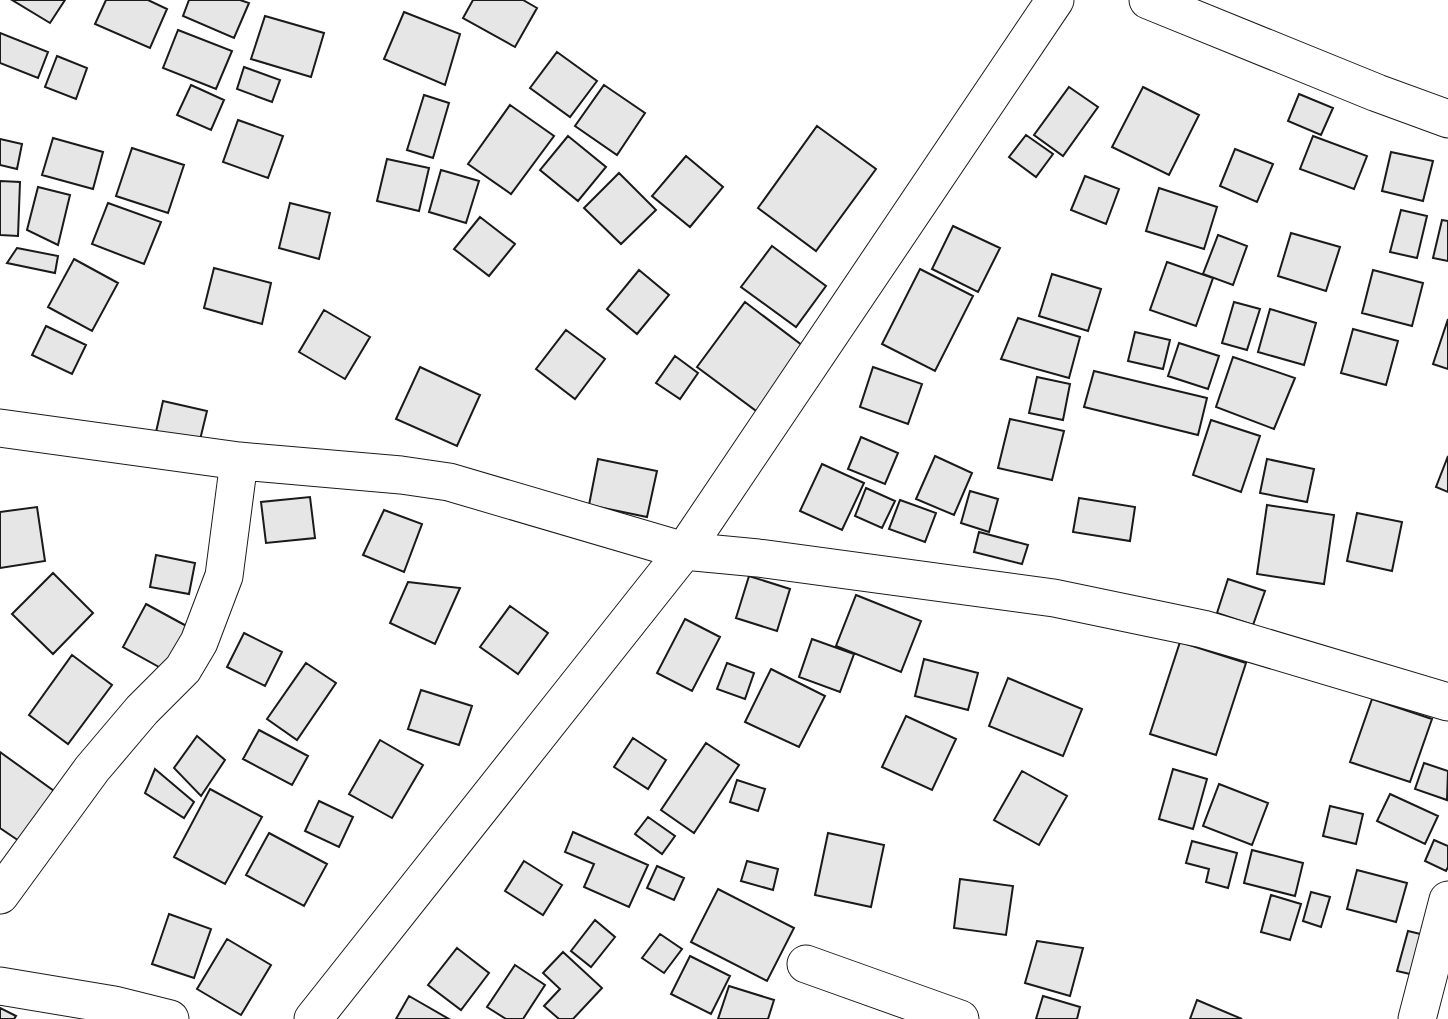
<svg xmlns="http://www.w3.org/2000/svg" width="1448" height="1019" font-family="'Space Grotesk',sans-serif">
  <rect width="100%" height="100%" fill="#fff"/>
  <!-- building -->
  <path fill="#e6e6e6" stroke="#1a1a1a" stroke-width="2" d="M12,0H65L50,23Z
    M106,0H148L167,9L150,48L95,24Z
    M189,0H240L249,3L234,38L183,16Z
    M473,0H523L537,8L515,47L463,18Z
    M404,12L460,34L445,85L384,59Z
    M265,16L324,33L311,77L251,59Z
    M178,30L232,51L216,89L163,68Z
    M0,33L48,52L38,78L0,63Z
    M557,52L597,81L570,117L530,88Z
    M57,56L87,68L76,99L45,87Z
    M244,67L280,80L272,102L237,89Z
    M191,85L224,100L211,130L177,115Z
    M604,85L645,113L617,155L575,126Z
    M1069,87L1098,107L1063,156L1034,135Z
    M1143,87L1199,115L1169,175L1112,147Z
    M1299,94L1333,108L1321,135L1288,121Z
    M424,95L449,103L433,158L407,150Z
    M510,105L554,136L511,194L468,164Z
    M238,120L283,136L268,178L223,162Z
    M817,126L876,169L816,251L758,208Z
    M1026,135L1053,154L1036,177L1009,157Z
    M568,136L606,167L578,201L540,170Z
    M1313,136L1367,156L1354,189L1300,169Z
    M53,138L103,152L93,189L42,175Z
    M0,139L22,144L17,169L0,165Z
    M132,148L184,165L168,213L116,196Z
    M1235,149L1273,164L1257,202L1220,186Z
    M1391,152L1433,161L1423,201L1382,191Z
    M686,156L723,187L690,227L652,196Z
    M387,159L429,168L419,211L377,201Z
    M441,170L479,181L466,223L429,212Z
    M619,173L656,210L621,244L584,208Z
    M1085,176L1119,189L1106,224L1071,210Z
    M0,181L20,182L18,236L0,235Z
    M38,187L70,195L58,245L27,230Z
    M1159,188L1217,207L1204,249L1146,231Z
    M108,203L161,222L144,264L92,244Z
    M290,203L330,213L319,259L279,248Z
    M1401,210L1427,216L1417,258L1390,252Z
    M480,217L515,244L489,276L454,249Z
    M1442,220L1448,221V261L1433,258Z
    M953,226L1000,248L978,292L932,269Z
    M1291,233L1340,247L1326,291L1278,276Z
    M1218,235L1247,246L1233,285L1203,274Z
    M772,246L826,286L796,327L741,287Z
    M17,248L58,256L55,273L7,263Z
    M74,259L118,283L92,331L48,307Z
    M1167,262L1213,278L1196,326L1150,310Z
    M214,268L271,283L262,324L204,308Z
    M920,269L973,296L935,371L882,344Z
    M639,270L669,295L637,334L607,309Z
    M1373,270L1423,283L1412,326L1362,313Z
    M1052,274L1101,289L1088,331L1039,316Z
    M745,302L811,352L763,416L697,367Z
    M1234,302L1260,309L1247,350L1222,343Z
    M1270,309L1316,323L1304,365L1258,352Z
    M324,310L370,337L345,379L299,352Z
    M1018,318L1080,337L1069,378L1001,359Z
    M1448,319V369L1433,364Z
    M46,326L86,345L72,374L32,355Z
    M1353,329L1398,341L1386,385L1341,373Z
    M566,330L605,359L575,399L536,369Z
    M1135,332L1170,340L1163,369L1128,361Z
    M1179,343L1219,356L1208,389L1168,376Z
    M675,356L698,373L680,399L656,383Z
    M1233,357L1295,378L1274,429L1216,407Z
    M420,367L480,395L457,446L396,419Z
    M873,367L922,384L908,424L860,407Z
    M1094,371L1207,398L1198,435L1084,407Z
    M1037,377L1070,384L1063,420L1029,413Z
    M163,401L207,411L197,452L154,441Z
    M1010,419L1064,431L1052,480L998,468Z
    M1211,420L1260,436L1241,492L1193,475Z
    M861,437L898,453L885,484L848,469Z
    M935,456L972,473L954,515L916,499Z
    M1448,456V492L1436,487Z
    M598,459L657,471L647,517L589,505Z
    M1267,459L1314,469L1307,502L1260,493Z
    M822,464L864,483L842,530L800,511Z
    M866,488L895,501L882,528L855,516Z
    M970,491L998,499L989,532L961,523Z
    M310,497L315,538L266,543L261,502Z
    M1079,498L1135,507L1130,541L1073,532Z
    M900,500L936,513L925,542L889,529Z
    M1267,505L1334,515L1324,584L1257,574Z
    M37,507L45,561L0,568V512Z
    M384,510L422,524L404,572L363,555Z
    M1357,513L1402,522L1392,571L1347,561Z
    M979,532L1028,545L1022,564L974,552Z
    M156,555L195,563L189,594L150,587Z
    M53,573L93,613L53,654L12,614Z
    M749,576L790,589L777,631L736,618Z
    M1228,579L1265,591L1253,625L1217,613Z
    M408,582L460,588L435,644L390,623Z
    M856,595L921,621L901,672L836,646Z
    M146,604L192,629L168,672L123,647Z
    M510,606L548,633L518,674L480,647Z
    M685,619L720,637L692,691L657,673Z
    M244,633L282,652L265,686L227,667Z
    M812,639L854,654L840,692L799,677Z
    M1180,642L1246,663L1216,755L1150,734Z
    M72,655L112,685L68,744L29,715Z
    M924,659L978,673L968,710L915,696Z
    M306,663L336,683L297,740L267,719Z
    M727,663L754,673L745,699L717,689Z
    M771,669L825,696L799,747L745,722Z
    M1008,678L1082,709L1063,756L989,726Z
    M421,690L472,706L459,745L408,729Z
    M1372,699L1432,719L1410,782L1350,762Z
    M906,716L956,739L932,790L882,767Z
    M259,730L308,756L292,785L243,759Z
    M197,736L225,760L201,796L174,768Z
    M633,738L666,760L648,789L614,767Z
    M380,740L423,765L392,818L349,794Z
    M706,743L739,765L694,833L661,810Z
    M0,752L61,796L25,845L0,828Z
    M1424,763L1448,771L1447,800L1415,789Z
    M155,769L194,802L184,818L145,793Z
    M1173,769L1207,779L1193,829L1159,819Z
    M1022,771L1067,796L1039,845L994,820Z
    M737,780L765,789L758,811L730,802Z
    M1219,784L1268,803L1252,845L1203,826Z
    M210,789L262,817L225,884L174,857Z
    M1390,794L1438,816L1425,844L1377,821Z
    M319,801L353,817L339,847L305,831Z
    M1330,806L1363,814L1356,844L1323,836Z
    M648,817L675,836L662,854L635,834Z
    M573,832L648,865L629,907L584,887L594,864L565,852Z
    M269,833L327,864L304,906L246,875Z
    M828,833L884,845L871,907L815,895Z
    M1434,840L1448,846V867L1446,871L1425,861Z
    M1192,841L1237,853L1228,888L1206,882L1209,869L1186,863Z
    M1252,850L1303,863L1295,896L1244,883Z
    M524,861L562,885L543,915L505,891Z
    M747,861L778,869L773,890L741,881Z
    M657,866L684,878L674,900L647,888Z
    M1357,870L1407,883L1396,922L1347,909Z
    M960,879L1013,886L1006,935L954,928Z
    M718,889L794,928L767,981L691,942Z
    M1311,892L1330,897L1321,927L1303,921Z
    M1271,895L1301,904L1290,940L1261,932Z
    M169,914L211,929L194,978L152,964Z
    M595,920L615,937L591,967L571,951Z
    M1408,931L1433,937L1423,977L1397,971Z
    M660,934L682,949L664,973L642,958Z
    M227,939L271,965L241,1015L197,989Z
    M1037,941L1083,948L1070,996L1025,983Z
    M457,948L489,973L461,1010L428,985Z
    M563,952L602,988L573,1019H559L544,1006L560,989L543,973Z
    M690,956L730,976L711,1014L671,994Z
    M515,965L545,985L523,1019H506L487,1007Z
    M729,986L774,1000L768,1019H718Z
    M409,996L449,1019H396Z
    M1043,996L1080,1007L1077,1019H1036Z
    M1197,1000L1242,1019H1190Z
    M0,1008L16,1016L14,1019H0Z"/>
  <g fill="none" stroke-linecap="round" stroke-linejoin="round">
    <defs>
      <path id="minor" d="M1148,0L1377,93L1448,119
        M0,428L239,461L401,475L449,482L684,551L758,558L1054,598L1203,629L1448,702
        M0,895L92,769L142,710L183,669L199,642L224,576L239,461
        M806,964L960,1019
        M0,986L114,1005L170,1019
        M313,1019L684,551L1055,0
        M1417,1019L1448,900"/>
    </defs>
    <!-- minor casing -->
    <use href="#minor" stroke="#1a1a1a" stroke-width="39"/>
    <!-- minor -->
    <use href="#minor" stroke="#fff" stroke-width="37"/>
  </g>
</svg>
